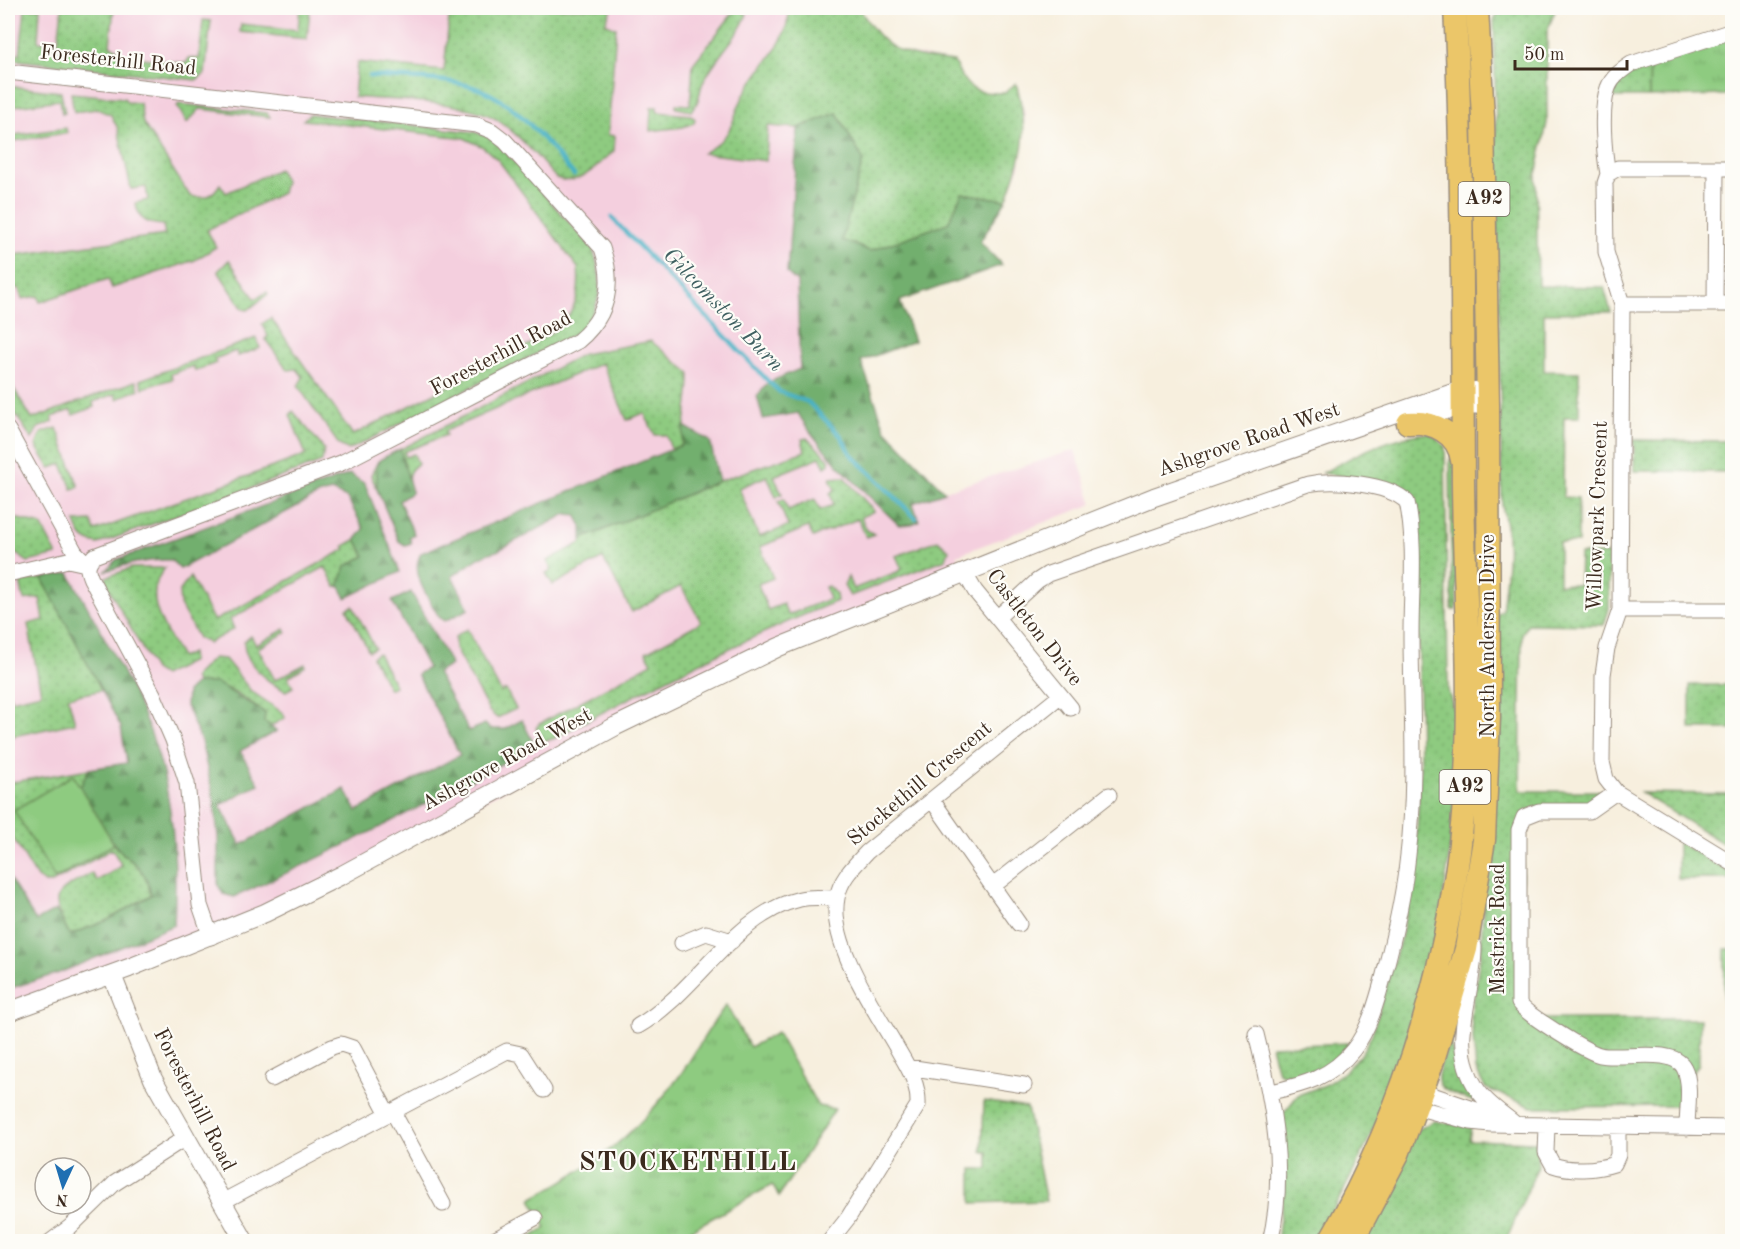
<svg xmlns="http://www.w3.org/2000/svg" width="1740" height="1249" font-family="'Old Standard TT',serif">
  <defs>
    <pattern id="grass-dots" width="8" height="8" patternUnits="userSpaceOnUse" patternTransform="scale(1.5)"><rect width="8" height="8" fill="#8ecb80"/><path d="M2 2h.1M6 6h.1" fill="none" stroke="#7bae6e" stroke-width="1.8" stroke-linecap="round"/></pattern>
    <pattern id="forest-firs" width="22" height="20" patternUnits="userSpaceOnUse" patternTransform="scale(1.5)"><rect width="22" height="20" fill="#72af6e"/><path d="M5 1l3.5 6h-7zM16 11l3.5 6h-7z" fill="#5f8f5a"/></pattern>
    <pattern id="park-tufts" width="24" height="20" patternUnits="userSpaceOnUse" patternTransform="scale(1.5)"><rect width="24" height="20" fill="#8ecb80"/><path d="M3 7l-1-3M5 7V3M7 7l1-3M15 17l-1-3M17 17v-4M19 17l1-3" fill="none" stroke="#7bae6e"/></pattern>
  </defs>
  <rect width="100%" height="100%" fill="#fdfcf7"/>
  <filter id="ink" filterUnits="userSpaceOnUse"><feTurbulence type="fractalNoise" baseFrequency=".0167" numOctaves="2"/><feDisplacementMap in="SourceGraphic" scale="12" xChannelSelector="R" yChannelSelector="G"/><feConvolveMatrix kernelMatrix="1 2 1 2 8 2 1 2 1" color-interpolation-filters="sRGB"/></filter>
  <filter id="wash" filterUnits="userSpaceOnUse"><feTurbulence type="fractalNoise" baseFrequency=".008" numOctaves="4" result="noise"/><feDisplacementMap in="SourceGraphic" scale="24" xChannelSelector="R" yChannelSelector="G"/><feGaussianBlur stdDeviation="1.35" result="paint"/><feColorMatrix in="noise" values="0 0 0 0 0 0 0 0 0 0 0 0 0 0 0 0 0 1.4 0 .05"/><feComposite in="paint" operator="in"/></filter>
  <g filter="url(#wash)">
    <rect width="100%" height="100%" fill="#f7efde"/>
    <!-- built -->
    <path fill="#f4cfde" d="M8,8H859L874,32L897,51L954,62L963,82L980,93H1005L1016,83L1025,115L1020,166L1006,200L980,242L1002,265L900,301L914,341L861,361L885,429L945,491L1075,450L1093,504L957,555L964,572L779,647L342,875L8,1013Z"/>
    <!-- grass -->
    <path fill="url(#grass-dots)" stroke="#647a4f" stroke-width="1.5" d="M25,8H40L38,41L58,43L62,8H114L110,45L118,49V55L183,63H187L188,58L199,59L203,20L211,21L205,74L196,80L8,59V53L20,54Z
      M300,8H310L307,39L240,32L241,24L298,30Z
      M450,8H612L605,23L616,28L608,135L615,136L614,151C598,165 579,188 556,178C538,158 519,134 496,119C464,100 392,101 354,97L357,62L444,71Z
      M737,8L747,14C737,41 713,58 702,85C699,94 699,104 691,111L676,108V104L690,105L693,64Z
      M790,8H859C887,54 902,55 954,62C967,91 974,93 1005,93L1016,83C1030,130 1024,155 1006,200L962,193L948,223L870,251L841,240L863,160L837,113L798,128L768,126L766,161L703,153C737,134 729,122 745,93C764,60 785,50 790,8Z
      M1502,8H1556L1547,32V123L1536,175L1538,286L1604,287L1611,312L1544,313V371L1579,372V417H1564L1563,497L1578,498V543H1559V584L1579,585L1580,554H1609V609L1604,625L1528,624L1522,634L1520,791H1605L1589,811L1524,817L1517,995L1535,1019H1700L1699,1064L1687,1079V1106L1532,1107L1485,1088L1476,1070L1471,1016L1481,952L1497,613L1502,611C1506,574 1512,543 1502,506L1494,20Z
      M1650,64L1649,97H1612C1621,77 1630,71 1650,64Z
      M8,86L61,92L65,113L62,114L60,100L8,107Z
      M71,93L124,98L127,102L140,103L143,123L190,196C205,199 211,198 220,184L226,193L279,169L285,181L282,193L207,230L216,247L195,260L112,288L108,279L40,302L38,296L22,299L19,288L8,289V278L12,277L10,268H8V259L15,258V255L165,235L163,225C145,224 140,220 135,203L148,200L146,187L131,189L118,129L111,115L97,109L74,112Z
      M179,104L267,113L270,117L200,109L187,123L177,106Z
      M651,107H657V112L691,115L695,119L694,123L683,127L650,131Z
      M310,114L474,132L489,137L500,146L592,248C605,282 603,306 577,333L349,450L339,445L298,386L303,377L297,369L288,370L265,339L268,336L262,324L271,318L353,435L550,334C574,316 581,298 578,268L499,161L483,147L464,138L303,120Z
      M66,128L67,133L8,142V136Z
      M229,260L255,299L267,292L268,294L248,310L243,309L218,271Z
      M256,338L260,348L238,356L236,351L214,359L216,363L195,371L193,366L171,374L172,379L143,388L140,380Z
      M651,341L690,373C691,397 684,420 683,445L671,449L666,435H655L644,413L627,420L602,363L445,431L446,435L404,452L406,457L414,454L418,464C406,471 407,480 412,492L399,501L414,534L409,537L411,543L405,545L399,541L371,475L378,461L583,354Z
      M136,381L139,389L117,399L115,394L93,402L94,407L73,415L71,410L52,417L53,422L38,428L32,439L8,403V384L10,382L32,419Z
      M293,411L324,449L322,462L98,544C83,541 80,536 75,522L91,521L95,531L306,455L290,415Z
      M57,428L79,487L72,489L62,464L50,468L36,446L41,433Z
      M1431,433L1445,446L1448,690C1451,701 1456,714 1457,725C1459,749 1455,775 1454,798C1446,952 1395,1110 1315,1241L1277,1242L1285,1181L1282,1115L1298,1095L1325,1085L1344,1072L1361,1054L1372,1034L1402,934L1416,858L1420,767L1417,502L1410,491L1397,485L1323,473C1355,454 1393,435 1431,433Z
      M807,438L829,459V464L825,467L820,457L774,476L782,494L776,497L767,476L739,488L759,537L788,526L778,501L784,499L788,510L815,499L820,510L834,505L830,493L835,490L830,478L844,477L874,511L861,517L867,530L874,534L866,537L858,519L813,537L808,527L760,547L773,578L758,584L768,610L783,604L788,615L829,599L825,587L828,586L836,594L837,601C739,641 646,688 553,739L543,741L536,728L539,724L652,663L646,652L701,622L681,586L632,612L603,558L553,585L546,573L552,570L547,561L581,543L582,539L719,481L805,451L802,439Z
      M1634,440L1732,441V472L1634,471Z
      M1450,459L1455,460L1457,610H1452Z
      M19,519L41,525L57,555L28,562L8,548V520Z
      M356,539L365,556L346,566L339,586L336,587L325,567L230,619L234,629L209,643L198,638L180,605L179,592L190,577L214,621L346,549L344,546Z
      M938,540L949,550L946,559L850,596L844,586L848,577L853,589L897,572L902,569L896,556Z
      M132,568H165C140,597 166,630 181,658L191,653L192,661L163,676L154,670L107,585L106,577Z
      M42,578L103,690L68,697L75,723L8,737V694H10L11,700L41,693L28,624L44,620L40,598L24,600L20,582Z
      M353,606L375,648L369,651L347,609Z
      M285,629L287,632L258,648L275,680L305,664L306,666L288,677L293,687L286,691C269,684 243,662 244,642L251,636L256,645Z
      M467,629L501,692L506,690L516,709L497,718L489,711L455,649V637Z
      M378,653L395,686L389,689L372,657Z
      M213,658L225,659L251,691L283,713L285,718L271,726L264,722L265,713C242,695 226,683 196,683L194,677Z
      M1690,685H1732V729H1690Z
      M89,769L80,788L73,775L55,879L114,844C133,860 146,870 151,895L108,920L70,935C48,893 53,895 92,873L97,881L122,866L112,849L52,883H45L37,878L8,830V783Z
      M1641,793L1732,794V849Z
      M1678,842L1732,874V879H1678Z
      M1725,949H1732V1004H1724Z
      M1449,1041L1459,1072L1476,1102C1427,1086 1434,1086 1449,1041Z
      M1349,1043C1333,1064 1305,1084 1278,1072L1271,1046Z
      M984,1101L1027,1108L1046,1201L972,1203V1169H988V1152H982Z
      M1434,1121L1471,1127L1469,1140L1536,1142L1538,1166L1506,1241L1362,1242L1417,1130Z"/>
    <!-- forest -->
    <path fill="url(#forest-firs)" stroke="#566c46" stroke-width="1.5" d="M837,113L863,160L842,240L870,251L948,223L962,193L1006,200L980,242L1002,265L900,301L914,341L861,361L885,429L945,492L913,503L919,521L912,524L899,525C869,496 817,448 798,413L763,419L757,396L769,382L800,369L797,282L787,273L798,128Z
      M684,426L710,441L719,481L582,539V526L576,515L566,514L497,551C479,554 467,568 452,576L469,609L445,621L439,617C429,598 409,574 421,553L682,445Z
      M400,449L412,492L399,501L414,534L409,537L411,543L405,545L399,541L377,489V464L381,459Z
      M350,474L365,484L400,572L346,598L339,585L346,566L365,556L356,539L364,529L347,498L331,491L318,495L180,569L171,560C147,559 128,564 106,571L116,560Z
      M69,573C94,620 122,666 143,714C173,780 178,854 174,925L59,973L8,989V876L36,921L56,910L70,935L108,920L151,895C145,864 132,865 114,844C100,828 91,806 80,788L89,769L127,763L121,727L42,578Z
      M411,592L451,665L437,673L469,731L485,724L490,729H505L522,720L535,746C433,800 340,850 234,897L223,894L218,885V838L214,799L201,741L186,706L187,692L196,683H217L265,713L264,722L277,731L240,751L259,784L220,805L241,845L345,789L357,811L460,755L417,674L428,668L392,601Z"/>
    <!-- park -->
    <path fill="url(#park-tufts)" stroke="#647a4f" stroke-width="1.5" d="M1732,37V92L1726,95L1649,97L1650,64Z
      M726,1005L750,1047L777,1033L818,1106L835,1109L779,1196L772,1185L671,1241L533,1242L530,1238L546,1228L531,1199C597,1163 632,1139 678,1078C695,1054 708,1028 726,1005Z"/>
    <!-- garden -->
    <path fill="#8ecb80" stroke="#647a4f" stroke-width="1.5" d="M73,775L114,844L55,879L14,810Z"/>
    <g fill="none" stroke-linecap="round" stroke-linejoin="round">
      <!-- stream -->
      <path stroke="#46b1c5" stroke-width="4.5" d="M370,76C405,79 446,77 479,89C519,104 547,144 574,175
        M612,218L769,382L780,392L808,402L841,436L851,454L916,518"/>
    </g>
  </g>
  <g filter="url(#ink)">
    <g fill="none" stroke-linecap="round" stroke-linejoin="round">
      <defs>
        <path id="minor" d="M8,72L477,125L492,131L505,141L602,248C615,285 608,316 578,341L341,463L94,556C86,564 87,570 91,579L153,694L173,740L187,783L200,905L211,937
          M1732,168H1618L1608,174L1605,183L1606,252L1622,304L1620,610L1607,648L1603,675L1602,762L1606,779L1616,792L1732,863
          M1608,174C1604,152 1600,108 1608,88C1612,77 1622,70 1631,64L1732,31
          M1622,304H1732
          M1715,304L1716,169
          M8,430L75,552L88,565
          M964,572L975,591L1071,708
          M8,574L68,560L86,564
          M1620,610H1732
          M997,618L1037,581L1048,574L1308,484C1333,479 1388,483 1407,502C1416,543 1411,591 1411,633C1411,706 1417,782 1408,855C1404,894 1395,933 1385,971C1378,997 1370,1029 1353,1050C1332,1077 1303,1085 1271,1092
          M1616,792L1589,811H1539L1524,817L1519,830V1003C1525,1014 1587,1052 1600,1055C1621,1060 1673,1046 1684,1068C1692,1083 1687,1111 1687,1128
          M932,800L1019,924
          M993,886L1109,795
          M682,943L706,933L732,941
          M1474,946C1475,996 1446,1043 1477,1089C1486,1103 1502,1113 1514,1123
          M638,1026C696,993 734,914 800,899C812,896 824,898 837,898
          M1256,1034C1273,1102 1287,1172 1270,1242
          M908,1067L1024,1085
          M272,1079L332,1047L341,1044L353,1048L388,1114
          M1415,1089L1503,1119
          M1408,1105L1471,1122L1490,1124L1732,1128
          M393,1112L443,1204
          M1547,1127L1546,1152L1553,1165C1570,1171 1596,1170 1614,1164L1618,1155V1127
          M222,1202L507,1051L521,1054L544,1090
          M50,1242L70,1227L115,1183L185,1138
          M490,1242L535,1218
          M829,1242L848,1218L918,1105C919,1084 908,1067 898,1050C876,1011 828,943 837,898C840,879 855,865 867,852L1060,696"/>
        <path id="tertiary" d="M1412,422L1463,404L1488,405
          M112,975L153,1079L245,1242
          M8,1012L129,968L265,913L342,875L616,726L779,647L1154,497L1453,393L1487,390"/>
        <path id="primary" d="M1408,423C1432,421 1458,432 1462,460
          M1329,1242C1408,1107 1454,947 1465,791C1472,689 1464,584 1463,482C1462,323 1463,165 1455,8
          M1352,1242L1398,1154L1432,1064L1466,949L1484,840L1489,717L1488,405L1483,118L1477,8"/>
      </defs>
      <!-- minor casing -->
      <use href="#minor" stroke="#998c7e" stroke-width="17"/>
      <!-- tertiary casing -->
      <use href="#tertiary" stroke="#998c7e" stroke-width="20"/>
      <!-- primary casing -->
      <use href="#primary" stroke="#998c7e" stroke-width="25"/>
      <!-- minor -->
      <use href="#minor" stroke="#fff" stroke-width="15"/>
      <!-- tertiary -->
      <use href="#tertiary" stroke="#fff" stroke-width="18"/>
      <!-- primary -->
      <use href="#primary" stroke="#ebc669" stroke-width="22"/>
    </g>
  </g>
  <g text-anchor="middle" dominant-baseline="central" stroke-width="4.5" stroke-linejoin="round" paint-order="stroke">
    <!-- shield labels -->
    <g fill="#fdfcf7" stroke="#75695f" stroke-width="1.5">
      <rect x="1458.5" y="182" width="51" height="34" rx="4.5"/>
      <rect x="1439.5" y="770" width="51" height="34" rx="4.5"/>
    </g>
    <g font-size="20" font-weight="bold" fill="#3b2a1e">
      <text x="1484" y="199">A92</text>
      <text x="1465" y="787">A92</text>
    </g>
    <!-- street labels -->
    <g font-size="21" fill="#3b2a1e" stroke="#fdfcf7">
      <text transform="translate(118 61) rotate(6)">Foresterhill Road</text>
      <text transform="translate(501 354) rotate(-28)">Foresterhill Road</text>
      <text transform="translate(1249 440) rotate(-19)">Ashgrove Road West</text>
      <text transform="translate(1598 516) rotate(-88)">Willowpark Crescent</text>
      <text transform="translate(1034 628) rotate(52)">Castleton Drive</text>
      <text transform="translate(1488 636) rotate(-90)">North Anderson Drive</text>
      <text transform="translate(507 760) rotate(-29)">Ashgrove Road West</text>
      <text transform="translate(920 784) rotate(-40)">Stockethill Crescent</text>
      <text transform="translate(1498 929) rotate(-90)">Mastrick Road</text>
      <text transform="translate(194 1100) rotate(63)">Foresterhill Road</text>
    </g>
    <!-- water labels -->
    <g font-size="22" font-style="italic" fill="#3f6061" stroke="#fdfcf7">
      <text transform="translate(723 310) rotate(46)">Gilcomston Burn</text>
    </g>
    <!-- district labels -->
    <g font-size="27" font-weight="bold" letter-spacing="1.5" fill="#3b2a1e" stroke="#fdfcf7">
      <text x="688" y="1162">STOCKETHILL</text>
    </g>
  </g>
  <!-- margin -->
  <rect width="1740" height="1249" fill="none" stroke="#fdfcf7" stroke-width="30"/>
  <!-- north arrow -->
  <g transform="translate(63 1186) rotate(184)"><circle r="28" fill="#fdfcf7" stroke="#afa8a0" stroke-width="1.5"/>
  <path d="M0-4.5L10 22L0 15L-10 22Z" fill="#1f6fb2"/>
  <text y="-9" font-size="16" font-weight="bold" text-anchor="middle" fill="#3b2a1e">N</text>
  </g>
  <!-- scale -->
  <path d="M1515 60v9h112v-9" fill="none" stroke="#3b2a1e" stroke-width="3"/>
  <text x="1524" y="60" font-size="18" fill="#3b2a1e" stroke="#fdfcf7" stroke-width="4.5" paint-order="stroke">50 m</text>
</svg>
